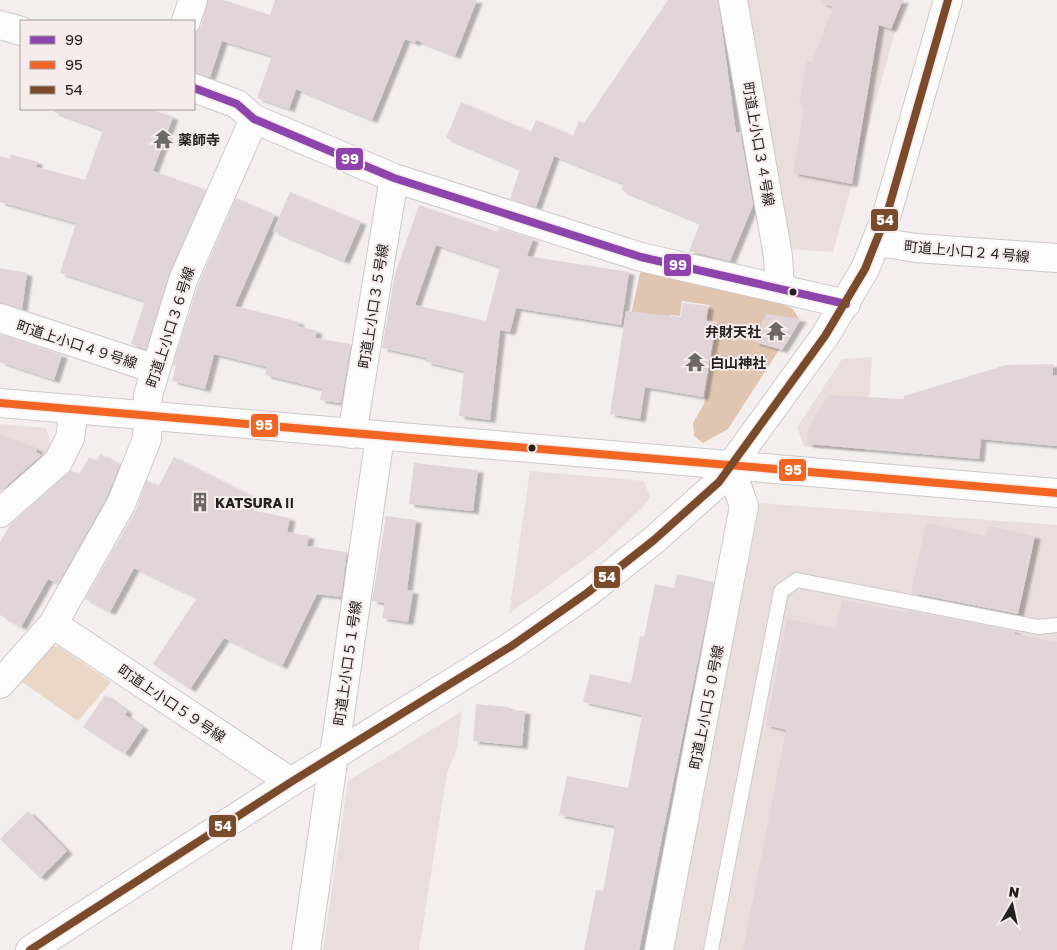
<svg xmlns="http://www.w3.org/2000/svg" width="1057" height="950" font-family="'Golos Text','Noto Sans JP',sans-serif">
  <defs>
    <filter id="shadow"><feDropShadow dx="5.5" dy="3" stdDeviation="1" flood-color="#0004"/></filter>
  </defs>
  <rect width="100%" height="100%" fill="#f4eeee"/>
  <!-- built -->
  <path fill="#eadddd" d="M742,0H904L833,252L785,249Z
    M872,357L865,452L804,447L797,427L842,359Z
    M0,424L46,428L50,442L47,462L0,499Z
    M530,471L644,481L650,497L642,508L601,547L509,614Z
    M757,503L1057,525V950H670Z
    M462,711L457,749L447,773L419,950H323L348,781Z"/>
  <!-- green -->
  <path fill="#ebd7c8" d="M58,646L111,682L78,721L15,677L46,648Z"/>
  <!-- forest -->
  <path fill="#e0c6b1" d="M641,269L770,298L793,309L799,319L728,429L703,443L694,436L693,423L704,404L717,322L707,320L709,305L682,301L680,316L670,315L666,339L620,365Z"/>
  <!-- building -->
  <path fill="#e2d5d9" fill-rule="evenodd" filter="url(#shadow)" d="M208,0H223L270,15L275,0H477L455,56L416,40L415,43L405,39L372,120L296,89L289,109L257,98L272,56L222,41L210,77L194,73V34L201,26Z
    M668,0H718L736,133L740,132L753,205L730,261L689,251L700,223L621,190L624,184L554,156L536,207L510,199L520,169L446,138L461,102L531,132L536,120L573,136L579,121L584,123Z
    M821,0H903L891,29L879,25L852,184L793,173L805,105L799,104L807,61L812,62L833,7L821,3Z
    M54,109H150L173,117L153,171L206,190L169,274L146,349L131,344L145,301L60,273L76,223L0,202V156L10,159L11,154L37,162L36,167L85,180L103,130L54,112Z
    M290,192L361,222L344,261L273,231Z
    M236,198L275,215L235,306L299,322L298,326L317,331L315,338L351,344L341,403L320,400L322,389L265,375L267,367L214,354L205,389L172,381L176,366L173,365L198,285Z
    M419,205L498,232L499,228L533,239L527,256L629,272L621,325L516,308L510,332L500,330L490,420L459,416L464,371L426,362L427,358L382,348L395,274ZM436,245L500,267L486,321L415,305Z
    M0,268L27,273L22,309L0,303Z
    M683,303L708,306L706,321L716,322L703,397L645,387L640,419L610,414L626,311L681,317Z
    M766,314L801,319L782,350L754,342Z
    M0,334L62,355L54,380L0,362Z
    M1053,364V376L1057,375V446L981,439L979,459L807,444L808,428L829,395L904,399V396L1006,365Z
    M0,435L37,449L36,452L42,455L2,490H0Z
    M100,454L120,465L107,497L58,584L48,579L21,627L0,615V542L10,525L71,470L79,475L89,457L97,461Z
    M174,457L253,497L246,509L290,518L287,532L309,536L307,546L347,552L341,597L317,594L282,666L224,638L190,689L153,664L197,598L134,568L110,612L85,599L135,512L147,480L158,487Z
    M414,463L478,470L473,511L409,504Z
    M386,516L416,520L407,590L413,591L408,622L382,618L385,603L372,601Z
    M926,523L986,536L988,526L1035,536L1018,614L911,593Z
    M677,574L714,582L639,950H584L596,890L603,891L615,826L559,815L567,776L628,788L642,715L583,702L590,674L631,683L640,636L644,637L655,584L674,588Z
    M842,600L907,613L908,611L1015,631L1014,634L1057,642V950H743L786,730L766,725L787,619L836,628Z
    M105,695L127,711L125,715L143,727L125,754L83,727Z
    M476,704L509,707V710L525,711L522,746L473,741Z
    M28,811L67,851L40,878L0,839Z"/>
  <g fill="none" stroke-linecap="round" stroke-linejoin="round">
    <defs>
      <path id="service" d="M711,950L781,591L797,580L1038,627L1057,625"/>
      <path id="minor" d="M733,0L778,256L780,289
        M186,21L193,0
        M0,25L21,31
        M194,88L237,104L254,119L394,178L641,257L846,304
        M878,242L916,248L1057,258
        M0,318L155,369
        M352,434L394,178
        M0,513L58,462L70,438L74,409
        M53,624L291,782
        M0,684L53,624L121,504L147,439L148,395L183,280L254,119
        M306,950L380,436
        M659,950L744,506L730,466"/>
      <path id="tertiary" d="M30,950L291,782L513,645L587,593L654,540L719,482L825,336L865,269L887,214L948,0"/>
      <path id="secondary" d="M0,403L1057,493"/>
    </defs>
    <!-- service casing -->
    <use href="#service" stroke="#cdc9c9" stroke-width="16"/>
    <!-- minor casing -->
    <use href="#minor" stroke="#cdc9c9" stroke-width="30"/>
    <!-- tertiary casing -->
    <use href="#tertiary" stroke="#cdc9c9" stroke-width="30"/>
    <!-- secondary casing -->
    <use href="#secondary" stroke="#cdc9c9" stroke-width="30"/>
    <!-- service -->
    <use href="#service" stroke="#fdfcfc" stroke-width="14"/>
    <!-- minor -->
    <use href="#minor" stroke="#fdfcfc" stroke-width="28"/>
    <!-- tertiary -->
    <use href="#tertiary" stroke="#fdfcfc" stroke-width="28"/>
    <!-- secondary -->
    <use href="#secondary" stroke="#fdfcfc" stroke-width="28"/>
    <defs>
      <path id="bus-1" d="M194,88L237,104L254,119L394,178L641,257L846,304"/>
      <path id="bus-2" d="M0,403L1057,493"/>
      <path id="bus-3" d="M30,950L291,782L513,645L587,593L654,540L719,482L825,336L865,269L887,214L948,0"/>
    </defs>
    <!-- bus-1 casing -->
    <use href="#bus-1" stroke="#f6ecec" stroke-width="11"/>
    <!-- bus-2 casing -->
    <use href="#bus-2" stroke="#f6ecec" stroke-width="11"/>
    <!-- bus-3 casing -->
    <use href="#bus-3" stroke="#f6ecec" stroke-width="11"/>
    <!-- bus-1 -->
    <use href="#bus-1" stroke="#8e44ad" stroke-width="8"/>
    <!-- bus-2 -->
    <use href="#bus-2" stroke="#f26522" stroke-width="8"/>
    <!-- bus-3 -->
    <use href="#bus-3" stroke="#7a4b2a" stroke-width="8"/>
  </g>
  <!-- icons -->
  <defs>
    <symbol id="temple-bare" viewBox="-9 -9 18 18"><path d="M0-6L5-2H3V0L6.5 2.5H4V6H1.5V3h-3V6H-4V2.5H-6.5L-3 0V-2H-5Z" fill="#6d6969" stroke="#f6ecec" stroke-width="2.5" paint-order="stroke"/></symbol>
    <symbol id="building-bare" viewBox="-9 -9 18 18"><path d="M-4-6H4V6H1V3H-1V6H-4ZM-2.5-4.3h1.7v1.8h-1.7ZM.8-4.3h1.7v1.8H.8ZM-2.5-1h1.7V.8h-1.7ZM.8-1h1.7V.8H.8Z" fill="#6d6969" stroke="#f6ecec" stroke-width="2.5" paint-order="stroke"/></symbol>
  </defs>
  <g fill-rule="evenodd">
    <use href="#temple-bare" x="149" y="125" width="28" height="28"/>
    <use href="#temple-bare" x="762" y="317" width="28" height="28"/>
    <use href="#temple-bare" x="681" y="348" width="28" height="28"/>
    <use href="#building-bare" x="186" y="488" width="28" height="28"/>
  </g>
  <!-- markers -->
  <g fill="#252121" stroke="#f6ecec" stroke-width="2">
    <circle cx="793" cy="292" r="4.5"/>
    <circle cx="532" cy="448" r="4.5"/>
  </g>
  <g text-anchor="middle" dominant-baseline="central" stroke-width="4" stroke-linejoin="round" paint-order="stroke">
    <!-- poi labels -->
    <g font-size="14" font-weight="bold" fill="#252121" stroke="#f6ecec" text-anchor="start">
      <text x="178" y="139">薬師寺</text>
      <text x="761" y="331" text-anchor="end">弁財天社</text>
      <text x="710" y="362">白山神社</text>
      <text x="215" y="502">KATSURAⅡ</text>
    </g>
    <!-- street labels -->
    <g font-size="14" fill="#252121" stroke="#f6ecec">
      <text transform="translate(759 144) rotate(80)">町道上小口３４号線</text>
      <text transform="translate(967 251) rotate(5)">町道上小口２４号線</text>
      <text transform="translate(373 306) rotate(-81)">町道上小口３５号線</text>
      <text transform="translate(170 327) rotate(-72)">町道上小口３６号線</text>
      <text transform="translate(77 344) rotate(18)">町道上小口４９号線</text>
      <text transform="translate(347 663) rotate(-82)">町道上小口５１号線</text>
      <text transform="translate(172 703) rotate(34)">町道上小口５９号線</text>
      <text transform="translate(706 707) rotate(-79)">町道上小口５０号線</text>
    </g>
  </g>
  <g stroke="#f6ecec" stroke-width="2">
    <rect x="335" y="147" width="29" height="24" rx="5" fill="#8e44ad"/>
    <rect x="870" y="208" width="29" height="24" rx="5" fill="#7a4b2a"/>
    <rect x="663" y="253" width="29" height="24" rx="5" fill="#8e44ad"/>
    <rect x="250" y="413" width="29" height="25" rx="5" fill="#f26522"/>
    <rect x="778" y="458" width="29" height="24" rx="5" fill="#f26522"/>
    <rect x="593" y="565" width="28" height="24" rx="5" fill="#7a4b2a"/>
    <rect x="208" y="814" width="29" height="24" rx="5" fill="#7a4b2a"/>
  </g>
  <g font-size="14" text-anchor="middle" font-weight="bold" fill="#fff">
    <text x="350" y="164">99</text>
    <text x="885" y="225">54</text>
    <text x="678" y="270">99</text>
    <text x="264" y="430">95</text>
    <text x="793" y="475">95</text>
    <text x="607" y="582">54</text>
    <text x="223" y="831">54</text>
  </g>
  <!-- legend -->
  <rect x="20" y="20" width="175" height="90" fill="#f6ecec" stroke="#a29b9b"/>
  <rect x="30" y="36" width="25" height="8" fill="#8e44ad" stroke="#a29b9b"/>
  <text x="65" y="45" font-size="15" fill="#252121">99</text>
  <rect x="30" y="61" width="25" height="8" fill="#f26522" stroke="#a29b9b"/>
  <text x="65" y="70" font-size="15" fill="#252121">95</text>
  <rect x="30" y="86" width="25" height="8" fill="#7a4b2a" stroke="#a29b9b"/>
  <text x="65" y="95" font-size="15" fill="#252121">54</text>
  <!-- north arrow -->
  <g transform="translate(1012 905) rotate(9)" stroke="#f6ecec" stroke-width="4" paint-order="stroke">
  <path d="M0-4L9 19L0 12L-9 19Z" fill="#252121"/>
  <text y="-8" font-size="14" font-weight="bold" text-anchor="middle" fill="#252121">N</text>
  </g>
</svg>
